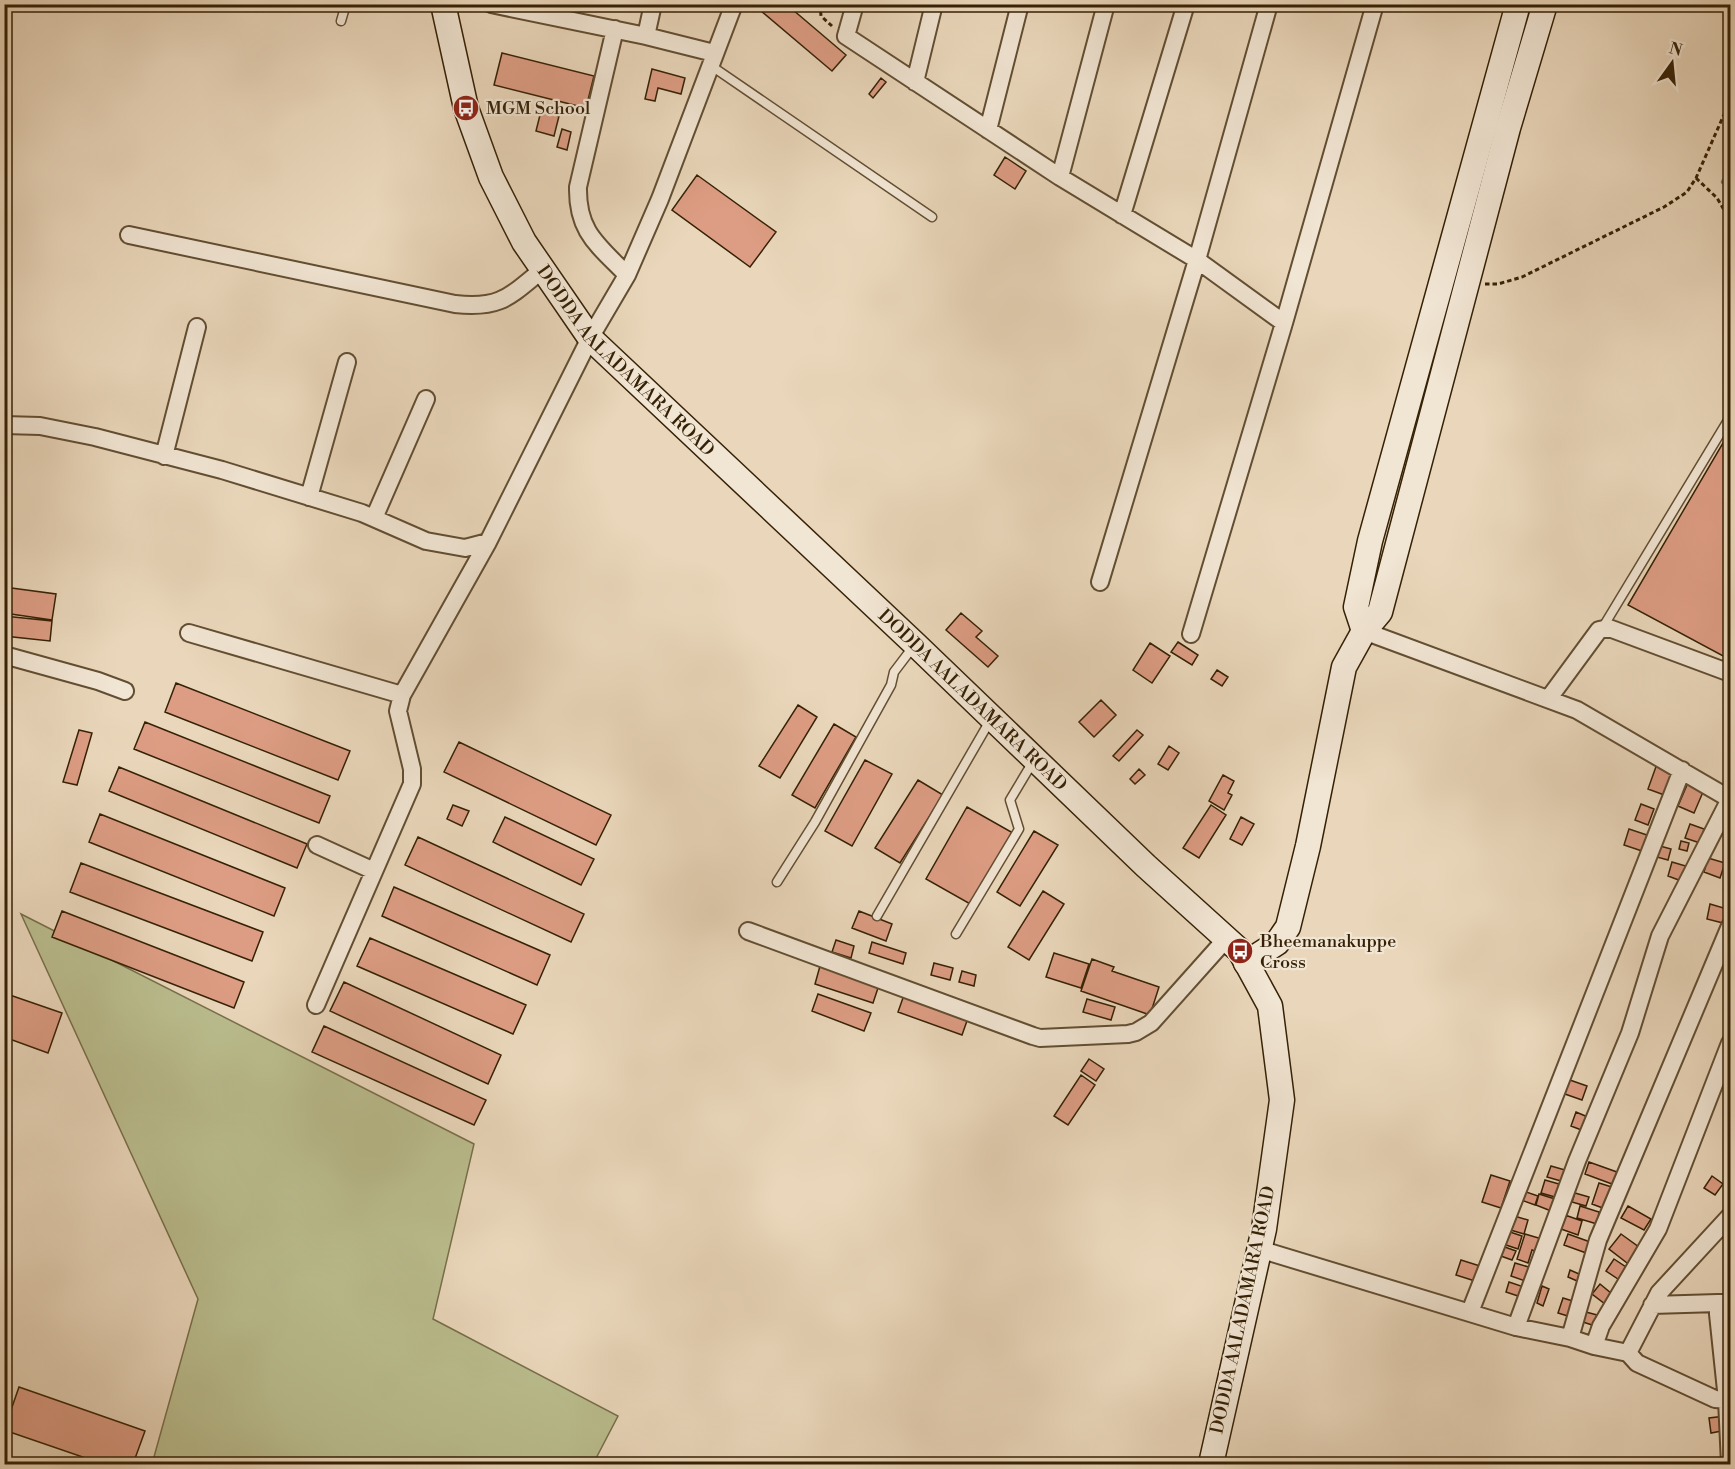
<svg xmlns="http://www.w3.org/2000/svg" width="1735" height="1469" font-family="'Libre Bodoni',serif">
  <rect width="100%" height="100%" fill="#ead7bb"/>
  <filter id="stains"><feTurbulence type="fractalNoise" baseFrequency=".00333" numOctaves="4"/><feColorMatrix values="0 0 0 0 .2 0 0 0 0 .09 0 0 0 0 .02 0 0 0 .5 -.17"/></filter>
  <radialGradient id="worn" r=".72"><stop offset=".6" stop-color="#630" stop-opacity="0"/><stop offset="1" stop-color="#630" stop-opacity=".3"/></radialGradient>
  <!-- green -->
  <path fill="#babd8e" stroke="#786f4a" stroke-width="1.5" d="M21,914L474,1144L433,1319L618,1416L593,1464H152L198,1299Z"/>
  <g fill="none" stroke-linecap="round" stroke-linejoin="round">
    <!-- stream -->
    <path stroke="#707d69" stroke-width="4.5" d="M1723,182L1730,171"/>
  </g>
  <!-- building -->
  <path fill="#dd9d84" stroke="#352105" stroke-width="1.5" d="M692,4H708L707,10Z
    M767,4H786L846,55L832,71L761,11Z
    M502,53L594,76L586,108L494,85Z
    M652,69L685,78L681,94L658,88L655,101L645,99Z
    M881,78L886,82L873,98L869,94Z
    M541,111L559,116L554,136L536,131Z
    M562,129L571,132L567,150L557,147Z
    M1005,157L1026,171L1015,189L994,175Z
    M697,175L776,232L750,267L672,210Z
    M1730,431V648L1725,657L1628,605Z
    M4,587L56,594L52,620L4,613Z
    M961,613L982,631L976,637L998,656L988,667L946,630Z
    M4,616L52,621L50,641L4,636Z
    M1178,642L1198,655L1192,665L1171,652Z
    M1150,643L1170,656L1152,683L1133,670Z
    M1217,670L1228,677L1222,686L1211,679Z
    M176,683L350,751L338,780L165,712Z
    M1101,700L1116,715L1094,737L1079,722Z
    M798,705L817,717L780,778L759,766Z
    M145,722L330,796L319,823L134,749Z
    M834,724L856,737L815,808L792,795Z
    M79,730L92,733L77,785L63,782Z
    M1137,730L1143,735L1119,761L1113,756Z
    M459,742L611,815L596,845L444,772Z
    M1169,746L1179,753L1168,770L1158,764Z
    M865,760L892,774L852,846L825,831Z
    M1658,761L1678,768L1667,796L1648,789Z
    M119,767L307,844L297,868L109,791Z
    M1139,769L1145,775L1135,784L1130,779Z
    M1223,775L1234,781L1228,793L1232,795L1224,810L1209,801Z
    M1690,778L1706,785L1694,813L1678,806Z
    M918,780L943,795L900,863L875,848Z
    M1641,804L1654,809L1648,825L1635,820Z
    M453,805L469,811L462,826L447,819Z
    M1211,805L1226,815L1199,858L1183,848Z
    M967,807L1013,833L972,905L926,879Z
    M100,814L285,888L274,916L89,842Z
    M505,817L594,859L581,885L493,842Z
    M1241,817L1254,824L1242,845L1230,839Z
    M1726,819L1730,820V834L1721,831Z
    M1690,824L1704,829L1700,843L1685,838Z
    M1629,829L1647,835L1642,851L1624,845Z
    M1034,831L1058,845L1020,906L997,892Z
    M418,837L584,914L571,942L405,865Z
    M1681,841L1689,843L1687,851L1679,849Z
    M1660,846L1671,849L1668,860L1657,857Z
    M1708,858L1725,863L1720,878L1704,872Z
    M1672,862L1689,867L1684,882L1668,876Z
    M81,863L263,932L252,961L70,892Z
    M394,887L550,955L537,985L382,916Z
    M1043,891L1064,904L1029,960L1008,947Z
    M1710,904L1727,909L1723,923L1707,919Z
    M62,911L244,982L234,1008L52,937Z
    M859,911L892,924L886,941L852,928Z
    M370,938L526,1005L513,1034L357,966Z
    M836,940L854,946L851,958L832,952Z
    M872,942L906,953L903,964L869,953Z
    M1054,953L1089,964L1081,988L1046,977Z
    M1092,959L1114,967L1112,971L1159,987L1150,1015L1081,991Z
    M934,963L953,968L950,980L931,975Z
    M820,966L879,985L873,1003L815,984Z
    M962,971L976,975L974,986L959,982Z
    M344,982L501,1055L488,1084L330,1011Z
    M4,993L62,1013L48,1053L4,1037Z
    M818,994L871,1013L864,1031L812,1011Z
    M904,995L968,1018L962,1035L898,1012Z
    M1087,999L1115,1007L1111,1020L1083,1012Z
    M324,1026L486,1100L474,1125L312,1052Z
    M1089,1059L1104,1069L1096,1081L1081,1071Z
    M1081,1075L1095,1085L1068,1125L1054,1116Z
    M1567,1079L1587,1086L1582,1100L1562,1093Z
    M1576,1112L1590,1118L1584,1131L1571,1126Z
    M1589,1162L1617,1172L1612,1184L1585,1174Z
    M1551,1166L1565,1170L1561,1181L1547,1177Z
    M1491,1175L1510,1181L1501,1208L1482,1202Z
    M1712,1176L1723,1184L1715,1195L1704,1188Z
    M1545,1180L1559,1184L1555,1197L1541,1193Z
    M1599,1183L1615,1188L1608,1210L1592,1204Z
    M1523,1191L1538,1196L1535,1205L1521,1200Z
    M1575,1193L1589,1197L1586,1206L1572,1202Z
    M1539,1194L1555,1199L1551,1211L1536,1205Z
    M1580,1206L1599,1212L1597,1224L1577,1218Z
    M1628,1206L1651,1219L1644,1230L1621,1218Z
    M1511,1215L1528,1220L1524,1234L1507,1229Z
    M1565,1215L1582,1221L1578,1235L1561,1229Z
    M1507,1231L1522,1236L1518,1249L1503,1244Z
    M1525,1234L1542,1239L1538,1252L1532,1250L1528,1263L1517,1259Z
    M1568,1234L1593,1243L1589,1254L1564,1245Z
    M1621,1234L1643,1250L1631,1266L1609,1249Z
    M1502,1246L1516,1251L1512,1260L1498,1255Z
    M1614,1259L1629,1269L1621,1281L1606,1271Z
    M1461,1260L1480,1266L1475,1281L1456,1275Z
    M1515,1263L1532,1268L1528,1282L1511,1276Z
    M1570,1270L1586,1277L1584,1284L1568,1277Z
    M1509,1282L1527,1288L1524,1298L1506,1292Z
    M1600,1284L1612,1294L1605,1304L1592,1294Z
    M1542,1286L1549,1289L1543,1306L1537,1303Z
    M1563,1298L1576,1302L1571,1317L1558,1313Z
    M1586,1312L1601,1316L1598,1327L1583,1322Z
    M19,1387L145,1431L133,1464H103L4,1430Z
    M1725,1416L1727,1430L1711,1433L1709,1418Z"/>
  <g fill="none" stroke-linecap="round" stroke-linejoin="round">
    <defs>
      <path id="lane" d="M341,21L346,4
        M710,65L932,217
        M1603,627L1730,417
        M1722,670L1730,658
        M777,882L815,822L891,685L894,672L913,647
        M877,916L991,719
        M956,934L1019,829L1010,800L1034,760"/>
      <path id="street" d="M491,4L646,36L714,53
        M855,4L846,36L1060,177L1197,260L1284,323
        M615,29L578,187C577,232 598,245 627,275
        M646,36L653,4
        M915,82L934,4
        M988,130L1020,4
        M1060,177L1106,4
        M1122,215L1186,4
        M129,235L455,304C500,309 509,297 542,270
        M4,425L40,426L95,437L222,470L362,513L426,541L465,548L488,542
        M164,456L197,327
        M309,497L347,362
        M374,518L426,399
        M1100,582L1197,260L1269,4
        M1364,631L1577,710L1730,799
        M189,633L402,695
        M1191,634L1284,323L1375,4
        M4,655L98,681L125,691
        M1549,698L1599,630L1609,628L1730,673
        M317,845L374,871
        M748,931L1033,1036L1040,1038L1128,1034L1136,1032L1151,1023L1226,939
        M316,1005L412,784V769L398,711L402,695L488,542L590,338L627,275L660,199L734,4
        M1259,1249L1516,1327L1570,1338L1594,1346L1628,1353L1637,1363L1715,1399L1730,1400
        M1652,1305L1718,1303
        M1470,1312L1682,770
        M1516,1327L1577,1161L1630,1033L1660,936L1730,799
        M1570,1338L1598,1240L1730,926
        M1594,1346L1601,1326L1658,1229L1730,1043
        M1628,1353L1659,1293L1730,1216
        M1730,1464L1727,1400L1718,1314V1303H1730"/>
      <g id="secondary">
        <path id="s1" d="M443,4L466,108L491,177L524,242L590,338L915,644L1146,866L1240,951L1270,1006L1282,1100L1264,1229L1211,1464"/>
        <path d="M1364,631L1356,607L1370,541L1518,4"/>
        <path d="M1246,963L1277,943L1288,927L1308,846L1344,667L1364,631L1380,612L1508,128L1545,4"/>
      </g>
    </defs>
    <!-- lane casing -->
    <use href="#lane" stroke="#624e32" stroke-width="11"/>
    <!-- street casing -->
    <use href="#street" stroke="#624e32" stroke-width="20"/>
    <!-- secondary casing -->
    <use href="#secondary" stroke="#352105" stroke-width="27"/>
    <!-- path -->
    <path stroke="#352105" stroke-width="3" stroke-dasharray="4.5 3" stroke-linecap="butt" d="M820,4L821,16L832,26
      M1696,178L1717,198L1730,220
      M1485,284H1498L1522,277L1664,207L1687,192L1696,178L1730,101"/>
    <!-- lane -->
    <use href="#lane" stroke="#f1e5d3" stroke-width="8"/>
    <!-- street -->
    <use href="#street" stroke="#f1e5d3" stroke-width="16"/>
    <!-- secondary -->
    <use href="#secondary" stroke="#f1e5d3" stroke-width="24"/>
  </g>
  <!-- icons -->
  <defs>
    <symbol id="bus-disc" viewBox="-11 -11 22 22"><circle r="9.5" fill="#8f2418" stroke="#f1e5d3"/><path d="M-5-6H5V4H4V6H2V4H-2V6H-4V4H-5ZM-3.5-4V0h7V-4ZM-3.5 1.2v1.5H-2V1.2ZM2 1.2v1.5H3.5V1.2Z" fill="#fff"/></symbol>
  </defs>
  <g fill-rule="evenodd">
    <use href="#bus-disc" x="451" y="93" width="30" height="30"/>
    <use href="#bus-disc" x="1225" y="936" width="30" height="30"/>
  </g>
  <g text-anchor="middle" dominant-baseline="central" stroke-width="4.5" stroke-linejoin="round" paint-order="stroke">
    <!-- poi labels -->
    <g font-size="18" fill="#352105" stroke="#f1e5d3" text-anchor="start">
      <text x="486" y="108">MGM School</text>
      <text x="1260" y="941">Bheemanakuppe<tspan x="1260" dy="21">Cross</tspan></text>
    </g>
    <!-- street labels -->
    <g font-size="18" fill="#352105" stroke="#f1e5d3">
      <text stroke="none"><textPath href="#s1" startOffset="410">DODDA AALADAMARA ROAD</textPath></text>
      <text stroke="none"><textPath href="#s1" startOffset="896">DODDA AALADAMARA ROAD</textPath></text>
      <text transform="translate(1243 1310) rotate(-78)">DODDA AALADAMARA ROAD</text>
    </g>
  </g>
  <!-- margin -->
  <rect width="1735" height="1469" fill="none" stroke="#ead7bb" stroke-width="24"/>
  <rect x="6" y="6" width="1723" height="1457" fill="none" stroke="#352105" stroke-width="3"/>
  <rect x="12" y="12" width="1711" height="1445" fill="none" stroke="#352105" stroke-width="1.5"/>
  <!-- north arrow -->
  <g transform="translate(1672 63) rotate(15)" stroke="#f1e5d3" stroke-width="4.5" paint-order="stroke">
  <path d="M0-4.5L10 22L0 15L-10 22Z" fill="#352105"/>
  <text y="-9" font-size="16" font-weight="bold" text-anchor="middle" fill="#352105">N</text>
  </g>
  <rect width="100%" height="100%" filter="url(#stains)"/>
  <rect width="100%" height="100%" fill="url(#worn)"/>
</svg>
